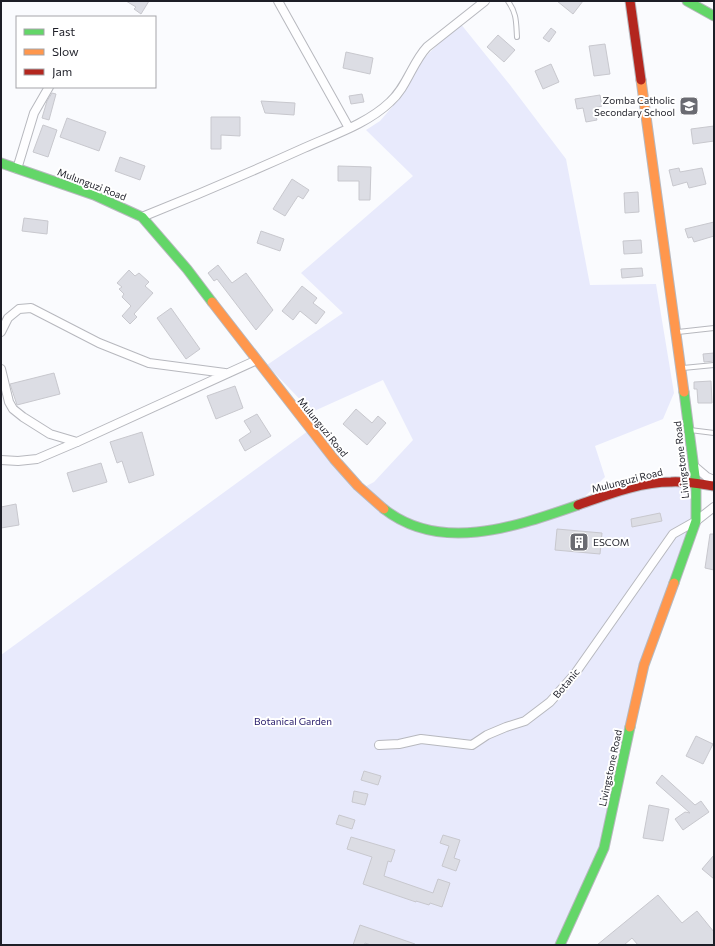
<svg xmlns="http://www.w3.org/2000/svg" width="715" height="946" font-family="Commissioner,sans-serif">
  <rect width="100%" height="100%" fill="#fafbfe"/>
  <!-- green -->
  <path fill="#e8eafc" d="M460,23L510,85L566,159L590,285L656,284L674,393L663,419L595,446L605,477L572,509L661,483H689L694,537L642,665L603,853L557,945H1V655L308,431L357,491L374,482L413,440L383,380L312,412L267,365L343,313L301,273L413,176L366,130L380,121L392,107L410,76L424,58Z"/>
  <!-- building -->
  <path fill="#dcdde4" stroke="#c8c8ce" d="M126,1H149L141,14L134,9L136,7Z
    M557,1H583L573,14Z
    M551,28L556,32L549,42L543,38Z
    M498,35L515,50L504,62L487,47Z
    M605,44L610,74L594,76L589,46Z
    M346,52L373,58L370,74L343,68Z
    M551,64L559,82L543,89L535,71Z
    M52,93L56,94L49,120L42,118L47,101Z
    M362,94L364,102L351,104L349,96Z
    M600,95L602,106L594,108L597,120L586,122L583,108L577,109L575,99Z
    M261,101L295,103L294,115L265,113Z
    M211,117H240V136L221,135V149H211Z
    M67,118L106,132L99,151L60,137Z
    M43,125L57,130L48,157L33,152Z
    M714,126V141L693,144L691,129Z
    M120,157L145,166L140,180L115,171Z
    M338,166L371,167L370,200H359V181H338Z
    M679,168L680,172L702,168L706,184L689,188L687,182L673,186L669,170Z
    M292,179L309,190L303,199L298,196L285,216L273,209Z
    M638,192L639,212L625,213L624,193Z
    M24,218L48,221L47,234L22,231Z
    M714,222V236L694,242L692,237L688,238L685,229Z
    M261,231L284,239L280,251L257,243Z
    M641,240L642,253L624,254L623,241Z
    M218,265L232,283L246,273L273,310L256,330L217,279L214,281L208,273Z
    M642,268L643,276L622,278L621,269Z
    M129,270L135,276L139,273L149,282L145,286L153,293L134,314L137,317L130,324L122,316L131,306L122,297L124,294L119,289L122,287L117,283Z
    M302,286L317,298L313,303L325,312L316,324L300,311L293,320L282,311Z
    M171,308L200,349L186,359L157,318Z
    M714,353V361L704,362L703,354Z
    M54,373L60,394L17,405L10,384Z
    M711,381L712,403H698L697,389H694V382Z
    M235,386L243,408L216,419L207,396Z
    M356,409L372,423L378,416L386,423L367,445L343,424Z
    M257,414L271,436L245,451L239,440L251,432L244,421Z
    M142,432L154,475L129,483L122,461L117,463L110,442Z
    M101,463L107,482L73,492L67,473Z
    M16,504L19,525L1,528V507Z
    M660,513L662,521L632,527L631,519Z
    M557,529L602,533L600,554L555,550Z
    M710,534H714V570L705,568Z
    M696,736L713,744L703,764L686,756Z
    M364,771L381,776L378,785L361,780Z
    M662,775L695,805L701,801L709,812L683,830L675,819L685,812L690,813L656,783Z
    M354,791L368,794L365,805L352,802Z
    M649,805L669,809L663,841L643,838Z
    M339,815L355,820L352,829L336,824Z
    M443,835L460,840L454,858L460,860L456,871L442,866L449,846L440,843Z
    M351,837L395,850L391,862L388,861L384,876L433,893L438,879L450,883L442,907L430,903L429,905L416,901V902L363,884L372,857L347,849Z
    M714,855V879L702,869Z
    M658,895L682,923L697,911L714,932V945H638L632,938L624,945H597Z
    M360,925L415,944V945H371L365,943L364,945H353Z"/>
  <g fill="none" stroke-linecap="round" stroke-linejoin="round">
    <defs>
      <path id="lane" d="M508,1C517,14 516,22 517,37
        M678,332L714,328
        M683,368L714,365
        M690,430L714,433"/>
      <path id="street" d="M278,1L349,128
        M17,169L34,113L49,87
        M142,217C197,195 251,172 304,148C333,135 367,124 390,102C407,87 412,63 427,47L485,1
        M1,332L8,318L19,309L31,308L99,343L149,363L225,373
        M1,369L9,402L13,409L23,417L50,434L77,442
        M1,460L18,461L37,459L77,442L257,360
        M694,466L707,477L714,480
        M379,745L399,744L421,739L472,745L487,735L506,727L525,721L550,702L574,675L673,534L696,521L714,507"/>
      <path id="fast" d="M687,1L714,16
        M1,163L94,195L142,217L187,269L212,302
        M384,509C441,554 517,526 578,505
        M674,583L696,521V484L684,392
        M560,945L604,848L630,727"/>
      <path id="slow" d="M641,80L684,392
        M212,302L334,459L358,486L384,509
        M630,727L644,665L674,583"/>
      <path id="jam" d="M630,1L641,80
        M578,505C607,495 639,482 671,482C685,481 700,484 714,486"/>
    </defs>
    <!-- lane casing -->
    <use href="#lane" stroke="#b7b8be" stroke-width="6"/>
    <!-- street casing -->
    <use href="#street" stroke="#b7b8be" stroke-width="10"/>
    <!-- fast casing -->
    <use href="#fast" stroke="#b7b8be" stroke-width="11"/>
    <!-- slow casing -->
    <use href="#slow" stroke="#b7b8be" stroke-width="11"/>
    <!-- jam casing -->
    <use href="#jam" stroke="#b7b8be" stroke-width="11"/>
    <!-- lane -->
    <use href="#lane" stroke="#fefeff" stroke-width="4"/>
    <!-- street -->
    <use href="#street" stroke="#fefeff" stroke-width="8"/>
    <!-- fast -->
    <use href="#fast" stroke="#63d668" stroke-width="9"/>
    <!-- slow -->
    <use href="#slow" stroke="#ff974d" stroke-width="9"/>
    <!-- jam -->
    <use href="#jam" stroke="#b3261e" stroke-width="9"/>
  </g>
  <!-- icons -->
  <defs>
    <symbol id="school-square" viewBox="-11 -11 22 22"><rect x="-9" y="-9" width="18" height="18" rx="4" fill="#6a6b72" stroke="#fff"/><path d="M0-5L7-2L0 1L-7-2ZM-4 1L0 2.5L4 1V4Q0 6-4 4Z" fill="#fff"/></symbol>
    <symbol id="building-square" viewBox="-11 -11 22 22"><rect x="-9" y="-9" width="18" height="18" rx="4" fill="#6a6b72" stroke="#fff"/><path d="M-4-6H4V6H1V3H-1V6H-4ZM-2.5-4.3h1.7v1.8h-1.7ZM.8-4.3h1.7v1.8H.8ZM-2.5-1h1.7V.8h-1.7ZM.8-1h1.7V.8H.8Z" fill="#fff"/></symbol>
  </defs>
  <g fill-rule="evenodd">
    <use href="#school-square" x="678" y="95" width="22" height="22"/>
    <use href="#building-square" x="568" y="531" width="22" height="22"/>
  </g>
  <g text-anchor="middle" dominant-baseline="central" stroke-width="4" stroke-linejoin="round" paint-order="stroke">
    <!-- poi labels -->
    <g font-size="10" fill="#1d1e27" stroke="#fff" text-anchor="end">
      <text x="675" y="100">Zomba Catholic<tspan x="675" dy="12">Secondary School</tspan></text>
      <text x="593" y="542" text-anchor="start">ESCOM</text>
    </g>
    <!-- street labels -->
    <g font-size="10" fill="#1d1e27" stroke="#fff">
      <text transform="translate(92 184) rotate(21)">Mulunguzi Road</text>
      <text transform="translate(323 427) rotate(51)">Mulunguzi Road</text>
      <text transform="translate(681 460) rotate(-96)">Livingstone Road</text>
      <text transform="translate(627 480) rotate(-14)">Mulunguzi Road</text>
      <text transform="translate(566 683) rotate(-50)">Botanic</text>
      <text transform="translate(610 768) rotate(-78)">Livingstone Road</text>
    </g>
    <!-- park labels -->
    <g font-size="10" fill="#2b206d" stroke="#fff">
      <text x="293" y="721">Botanical Garden</text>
    </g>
  </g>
  <!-- border -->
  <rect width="715" height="946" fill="none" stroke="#1d1e27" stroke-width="4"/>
  <!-- legend -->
  <rect x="16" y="16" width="140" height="72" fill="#ffffff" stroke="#a5a5a9"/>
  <rect x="24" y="29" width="20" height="6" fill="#63d668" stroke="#a5a5a9"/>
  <text x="52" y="36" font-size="12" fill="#1d1e27">Fast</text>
  <rect x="24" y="49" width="20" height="6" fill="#ff974d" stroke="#a5a5a9"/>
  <text x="52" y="56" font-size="12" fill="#1d1e27">Slow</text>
  <rect x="24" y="69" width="20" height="6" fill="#b3261e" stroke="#a5a5a9"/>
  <text x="52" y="76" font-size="12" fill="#1d1e27">Jam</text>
</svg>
